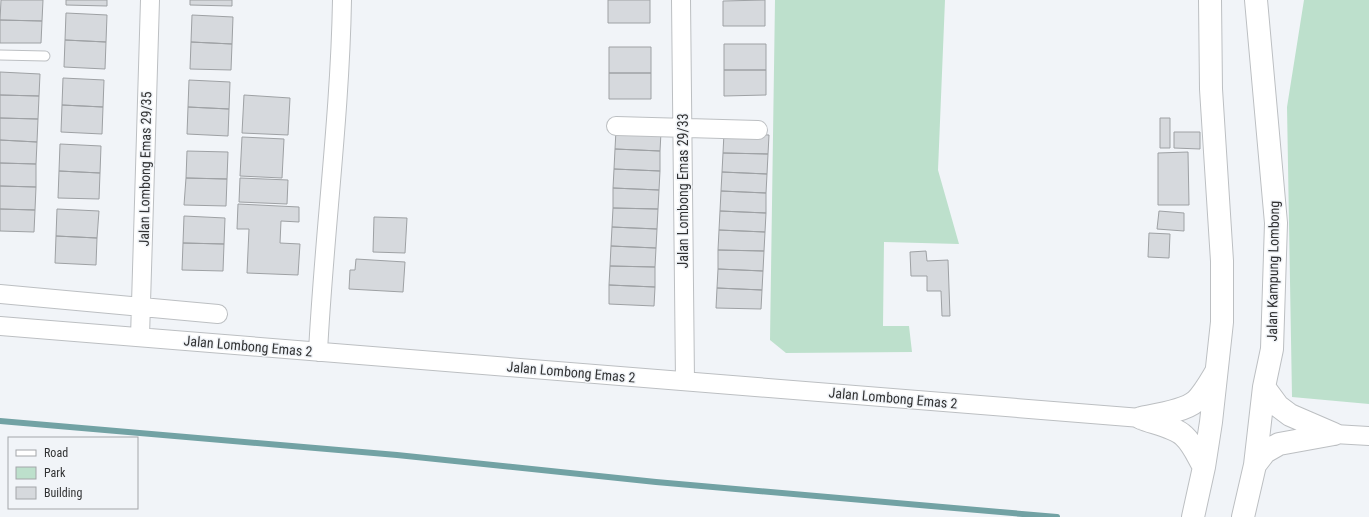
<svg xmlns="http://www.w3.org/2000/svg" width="1369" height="517" font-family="'Roboto Condensed',sans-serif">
  <rect width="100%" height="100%" fill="#f1f4f8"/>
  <!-- green -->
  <path fill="#bde0cc" d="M775,0H945L938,170L959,244L884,242L883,326H909L912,352L786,353L770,340Z
    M1304,0H1369V404L1292,397L1287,107Z"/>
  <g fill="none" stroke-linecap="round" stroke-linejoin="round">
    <!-- stream -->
    <path stroke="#72a2a4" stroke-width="6" d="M0,421L397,455L656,482L1057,517"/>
  </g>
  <!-- building -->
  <path fill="#d6d9dd" stroke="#9ea1a4" d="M1,0H43L42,21L0,20Z
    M66,0H107V6L66,5Z
    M190,0H232V6L190,5Z
    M608,0H650V23H608Z
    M765,0V26H723V1Z
    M66,13L107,15L106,42L65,40Z
    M192,15L233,17L232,44L191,42Z
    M0,20L42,21L41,43H0Z
    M65,40L106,42L105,69L64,67Z
    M191,42L232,44L231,70L190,69Z
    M724,44H766V70H724Z
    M609,47H651V73H609Z
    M724,70H766V95L724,96Z
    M0,72L40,74L39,96L0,95Z
    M609,73H651V99H609Z
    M63,78L104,80L103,107L62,105Z
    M189,80L230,82L229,109L188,107Z
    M0,95L39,96L38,119L0,118Z
    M244,95L290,98L288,135L242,133Z
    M62,105L103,107L102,134L61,132Z
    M188,107L229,109L228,136L187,134Z
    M0,118L38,119L37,142L0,140Z
    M1160,118H1170V148H1160Z
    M616,130L661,132L660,151L615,149Z
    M1174,132H1200V149L1174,148Z
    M724,133L769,135L768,154L723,153Z
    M242,137L284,139L282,178L240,176Z
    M0,140L37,142L36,164L0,163Z
    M60,144L101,146L100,173L59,171Z
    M615,149L660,151V171L614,169Z
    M187,151L228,152L227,179L186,178Z
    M1188,152L1189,205H1158V153Z
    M723,153L768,154L767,174L722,172Z
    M0,163L36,164V187L0,186Z
    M614,169L660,171L659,190L613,188Z
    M59,171L100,173L99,199L58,198Z
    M722,172L767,174L766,193L721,191Z
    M186,178L227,179L226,206L184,205Z
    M240,178L288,180L287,204L239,202Z
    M0,186L36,187L35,210L0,209Z
    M613,188L659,190L658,209L613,208Z
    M721,191L766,193V213L720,211Z
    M238,204L299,207V222L281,221L280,243L300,244L298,275L247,273L249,229H237Z
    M613,208L658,209L657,229L612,227Z
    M0,209L35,210L34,232L0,231Z
    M57,209L99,211L97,238L56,236Z
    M720,211L766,213L765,232L719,230Z
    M1159,211L1184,213V231L1157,229Z
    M184,216L225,218L224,244L183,243Z
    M374,217L407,218L405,253L373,252Z
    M612,227L657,229L656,248L611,246Z
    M719,230L765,232L764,251L718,250Z
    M1149,233L1170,234L1169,258L1148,257Z
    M56,236L97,238L96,265L55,263Z
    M183,243L224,244L223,271L182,270Z
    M611,246L656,248L655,267L610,266Z
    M718,250L764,251L763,271L718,269Z
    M926,251L927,261L948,260L950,316H942L941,291H927V276H911L910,252Z
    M356,259L405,262L403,292L349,289L350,270H355Z
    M610,266L655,267V287L609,285Z
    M718,269L763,271L762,290L717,288Z
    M609,285L655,287L654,306L609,304Z
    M717,288L762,290L761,309L716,308Z"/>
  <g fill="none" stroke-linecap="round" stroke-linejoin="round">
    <defs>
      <path id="service" d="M0,55L45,56"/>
      <path id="minor" d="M681,0L685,381
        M616,126L758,130
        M0,294L218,314
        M0,326L1141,418
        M140,337L150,0
        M318,352C324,234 340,117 342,0
        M1334,434L1369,436"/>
      <path id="tertiary" d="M1264,387L1278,406L1290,415L1334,434
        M1141,418C1156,415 1185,411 1196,401C1204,393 1210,382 1216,372
        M1141,418C1153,423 1175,427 1184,436C1193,444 1198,457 1204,467
        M1255,465L1265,452L1279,444L1334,434
        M1193,517L1204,467L1211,422L1222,322V261L1211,89L1210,0
        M1243,517L1255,465L1264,387L1272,349L1276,223L1256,0"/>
    </defs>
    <!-- service casing -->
    <use href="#service" stroke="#bcbfc2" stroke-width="11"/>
    <!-- minor casing -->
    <use href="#minor" stroke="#bcbfc2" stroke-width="20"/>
    <!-- tertiary casing -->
    <use href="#tertiary" stroke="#bcbfc2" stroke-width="24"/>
    <!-- service -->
    <use href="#service" stroke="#fff" stroke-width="9"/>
    <!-- minor -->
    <use href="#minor" stroke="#fff" stroke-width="18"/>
    <!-- tertiary -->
    <use href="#tertiary" stroke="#fff" stroke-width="22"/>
  </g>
  <g text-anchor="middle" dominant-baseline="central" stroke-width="3" stroke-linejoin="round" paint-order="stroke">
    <!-- street labels -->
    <g font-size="14" fill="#313233" stroke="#f1f4f8">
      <text transform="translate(145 169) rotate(-89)">Jalan Lombong Emas 29/35</text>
      <text transform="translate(683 191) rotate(-90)">Jalan Lombong Emas 29/33</text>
      <text transform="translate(1273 271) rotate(-89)">Jalan Kampung Lombong</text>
      <text transform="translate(248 346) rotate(5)">Jalan Lombong Emas 2</text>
      <text transform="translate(571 372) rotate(5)">Jalan Lombong Emas 2</text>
      <text transform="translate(893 398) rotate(5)">Jalan Lombong Emas 2</text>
    </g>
  </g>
  <!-- legend -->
  <rect x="8" y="437" width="130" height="72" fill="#f1f4f8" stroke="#a4a6a9"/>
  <rect x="16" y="450" width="20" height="6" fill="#ffffff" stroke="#a4a6a9"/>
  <text x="44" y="457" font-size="12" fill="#313233">Road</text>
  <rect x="16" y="467" width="20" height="12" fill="#bde0cc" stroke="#a4a6a9"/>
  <text x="44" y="477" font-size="12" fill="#313233">Park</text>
  <rect x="16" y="487" width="20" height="12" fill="#d6d9dd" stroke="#a4a6a9"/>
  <text x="44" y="497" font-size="12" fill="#313233">Building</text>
</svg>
